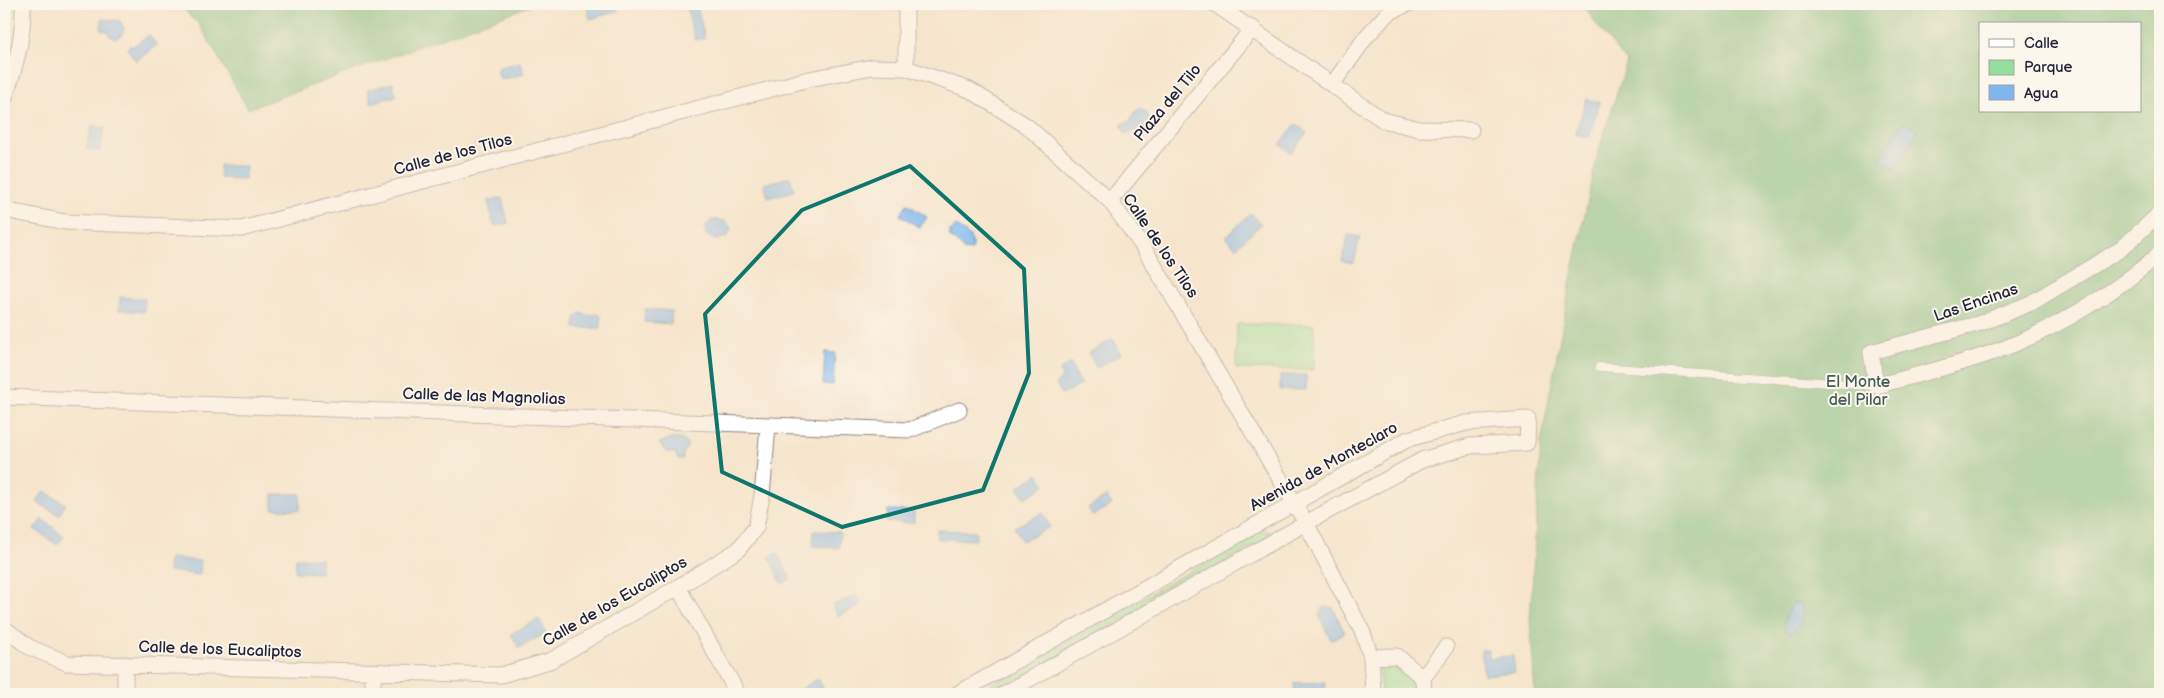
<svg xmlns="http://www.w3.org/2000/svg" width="2164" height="698" font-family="'Balsamiq Sans',sans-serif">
  <rect width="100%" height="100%" fill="#fbf7ec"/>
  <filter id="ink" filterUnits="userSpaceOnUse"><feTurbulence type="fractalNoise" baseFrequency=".02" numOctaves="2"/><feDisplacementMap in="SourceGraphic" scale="10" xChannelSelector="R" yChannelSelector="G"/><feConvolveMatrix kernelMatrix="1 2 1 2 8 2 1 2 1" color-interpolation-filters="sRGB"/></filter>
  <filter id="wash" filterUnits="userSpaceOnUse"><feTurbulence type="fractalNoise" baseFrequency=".0096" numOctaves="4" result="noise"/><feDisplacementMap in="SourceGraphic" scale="20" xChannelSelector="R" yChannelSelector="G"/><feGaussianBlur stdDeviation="1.12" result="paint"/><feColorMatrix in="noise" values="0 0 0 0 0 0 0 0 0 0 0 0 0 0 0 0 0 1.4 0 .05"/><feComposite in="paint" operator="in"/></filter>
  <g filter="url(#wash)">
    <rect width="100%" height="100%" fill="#f6e5cc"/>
    <!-- green -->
    <path fill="#94df9b" stroke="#5b806b" d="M1237,324L1314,325V370L1236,369Z
      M1262,530L1269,531L1267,538L993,694H974Z
      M1379,665C1383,665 1387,664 1391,665C1401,666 1417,685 1417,694H1381Z"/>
    <!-- forest -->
    <path fill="#77be83" stroke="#4c705f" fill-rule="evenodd" d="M181,4H535L248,109L198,22L192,19Z
      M1584,4H2160V694H1535L1530,619L1541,442L1571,279L1598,153L1627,62L1592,19ZM1980,24H2140V111H1980Z"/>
    <!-- water -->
    <path fill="#7eb6ee" stroke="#506c94" d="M595,4H616L618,11L590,19L587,6Z
      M697,7L705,38L695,40L687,10Z
      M102,19L120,21L124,28L122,35L115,38L110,36L108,31L101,30Z
      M149,35L157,45L136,61L127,48L130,45L132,47Z
      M520,62L524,74L500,80L497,68Z
      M393,83L396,96L371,103L367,90Z
      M1587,99L1600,103L1589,138L1575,134Z
      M1139,109H1143L1148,114C1152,126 1135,132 1125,133L1121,125L1123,123L1129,122L1135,112Z
      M1903,122L1918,131L1896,169L1880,160Z
      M1296,124L1307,133L1291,153L1280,144Z
      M92,125L105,128L99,152L86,149Z
      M220,165L246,166L245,179L220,178Z
      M790,177L794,191L768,198L764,184Z
      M502,198L508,223L494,226L488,201Z
      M907,204L927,217L920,228L900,215Z
      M1251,213L1261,224L1236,248L1226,237Z
      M712,220C720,219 729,220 731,230L727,237L716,240L706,235L705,227Z
      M957,226L970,237L973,248L971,251L963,250L962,247L950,237V231Z
      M1348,235L1360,237L1354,263L1342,261Z
      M120,297L145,299L144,312L119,310Z
      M645,309L672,311L671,324L644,322Z
      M580,313L589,316L597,314L601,316V328H575V318Z
      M1113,339L1121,354L1097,368L1088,353Z
      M825,352L835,353L833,385L823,384Z
      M1070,363L1081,384L1062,395L1056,384L1062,378L1060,370Z
      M1280,375H1306V390H1280Z
      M670,439H681L688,445L683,454V460L677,458L676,453L666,452L659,443Z
      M1038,474L1045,485L1025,498L1018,487Z
      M44,491L66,504L59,515L37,502Z
      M273,494H300V510L273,509Z
      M1107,496L1112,505L1093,516L1088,508Z
      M888,510L914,511V523L887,522Z
      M1043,513L1050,527L1022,541L1014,527Z
      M42,519L64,536L57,545L34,529Z
      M937,530L976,531V540L937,539Z
      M814,531L840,532L839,548L813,546Z
      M777,553L791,579L782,584L769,557Z
      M169,558L201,561L200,575L168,571Z
      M296,558L321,559V573L295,572Z
      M856,595L861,606L838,616L833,605Z
      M1793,603H1799C1808,613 1800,626 1792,633L1785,632C1783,620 1786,612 1793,603Z
      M1323,607L1333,608L1345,633L1331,640L1319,616Z
      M539,619L546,633L519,648L511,634Z
      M1488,649L1489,658L1513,656L1515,672L1484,675L1481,650Z
      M818,679L823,688L813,694H793Z
      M1325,682V694H1295L1294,683Z"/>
  </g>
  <g filter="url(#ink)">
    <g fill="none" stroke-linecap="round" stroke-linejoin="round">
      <defs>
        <path id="service" d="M1599,367L1876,386"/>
        <path id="minor" d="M1215,4L1383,120L1419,129L1471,130
          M906,68V4
          M1332,85L1366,37L1388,13L1408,4
          M4,100C15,69 24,37 23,4
          M1110,201L1253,28
          M4,210L65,222L241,229L809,79L872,67L906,68L970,90L1027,126L1110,201L1144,248L1306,523L1363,633L1371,657L1373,694
          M2160,213L2121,249L2031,303L1981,323L1871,352L1876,386C1915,375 1955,366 1994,352C2050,332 2116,293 2160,253
          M4,397L910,430L959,410
          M678,587L738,694
          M4,628L29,647L67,663L501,675L552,660L678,587L738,550L756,527L762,496L768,426
          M1371,657L1397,656L1423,678
          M125,694V664
          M372,694L374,672
          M957,694L1408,439L1466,423L1528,419L1527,443L1470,446L1422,460L1306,523L1003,694
          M1424,694L1423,678L1446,647"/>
      </defs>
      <!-- service casing -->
      <use href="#service" stroke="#8c8484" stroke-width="9"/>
      <!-- minor casing -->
      <use href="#minor" stroke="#8c8484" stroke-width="17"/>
      <!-- service -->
      <use href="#service" stroke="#fff" stroke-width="8"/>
      <!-- minor -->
      <use href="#minor" stroke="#fff" stroke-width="15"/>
    </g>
  </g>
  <!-- marked area -->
  <path d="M0 0H2164V698H0ZM910,166L1024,269L1029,373L983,490L842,527L722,472L705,314L802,210Z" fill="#f6e5cc" fill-opacity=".55" fill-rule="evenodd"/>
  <path fill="none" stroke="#0f766e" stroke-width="4" stroke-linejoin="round" d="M910,166L1024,269L1029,373L983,490L842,527L722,472L705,314L802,210Z"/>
  <g text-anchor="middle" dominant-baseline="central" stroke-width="4" stroke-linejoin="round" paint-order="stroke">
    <!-- street labels -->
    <g font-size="16" fill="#22223b" stroke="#fbf7ec">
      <text transform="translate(1168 103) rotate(-50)">Plaza del Tilo</text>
      <text transform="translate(453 155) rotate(-15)">Calle de los Tilos</text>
      <text transform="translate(1160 246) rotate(56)">Calle de los Tilos</text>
      <text transform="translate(1976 303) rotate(-19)">Las Encinas</text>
      <text transform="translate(484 397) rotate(2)">Calle de las Magnolias</text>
      <text transform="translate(1324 467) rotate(-29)">Avenida de Monteclaro</text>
      <text transform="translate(615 602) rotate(-30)">Calle de los Eucaliptos</text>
      <text transform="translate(220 650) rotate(2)">Calle de los Eucaliptos</text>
    </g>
    <!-- park labels -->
    <g font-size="16" fill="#445b58" stroke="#fbf7ec">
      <text x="1858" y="382">El Monte<tspan x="1858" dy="18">del Pilar</tspan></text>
    </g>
  </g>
  <!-- margin -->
  <rect width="2164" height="698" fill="none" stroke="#fbf7ec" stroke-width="20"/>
  <!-- legend -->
  <rect x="1979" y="22" width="162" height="90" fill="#fbf7ec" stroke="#a4a2a5"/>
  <rect x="1989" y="39" width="25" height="8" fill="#ffffff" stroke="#a4a2a5"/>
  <text x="2024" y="48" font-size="15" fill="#22223b">Calle</text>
  <rect x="1989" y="60" width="25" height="15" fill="#94df9b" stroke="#a4a2a5"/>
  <text x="2024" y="72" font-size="15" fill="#22223b">Parque</text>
  <rect x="1989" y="85" width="25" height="15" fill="#7eb6ee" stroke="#a4a2a5"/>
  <text x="2024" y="98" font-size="15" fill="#22223b">Agua</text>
</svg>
